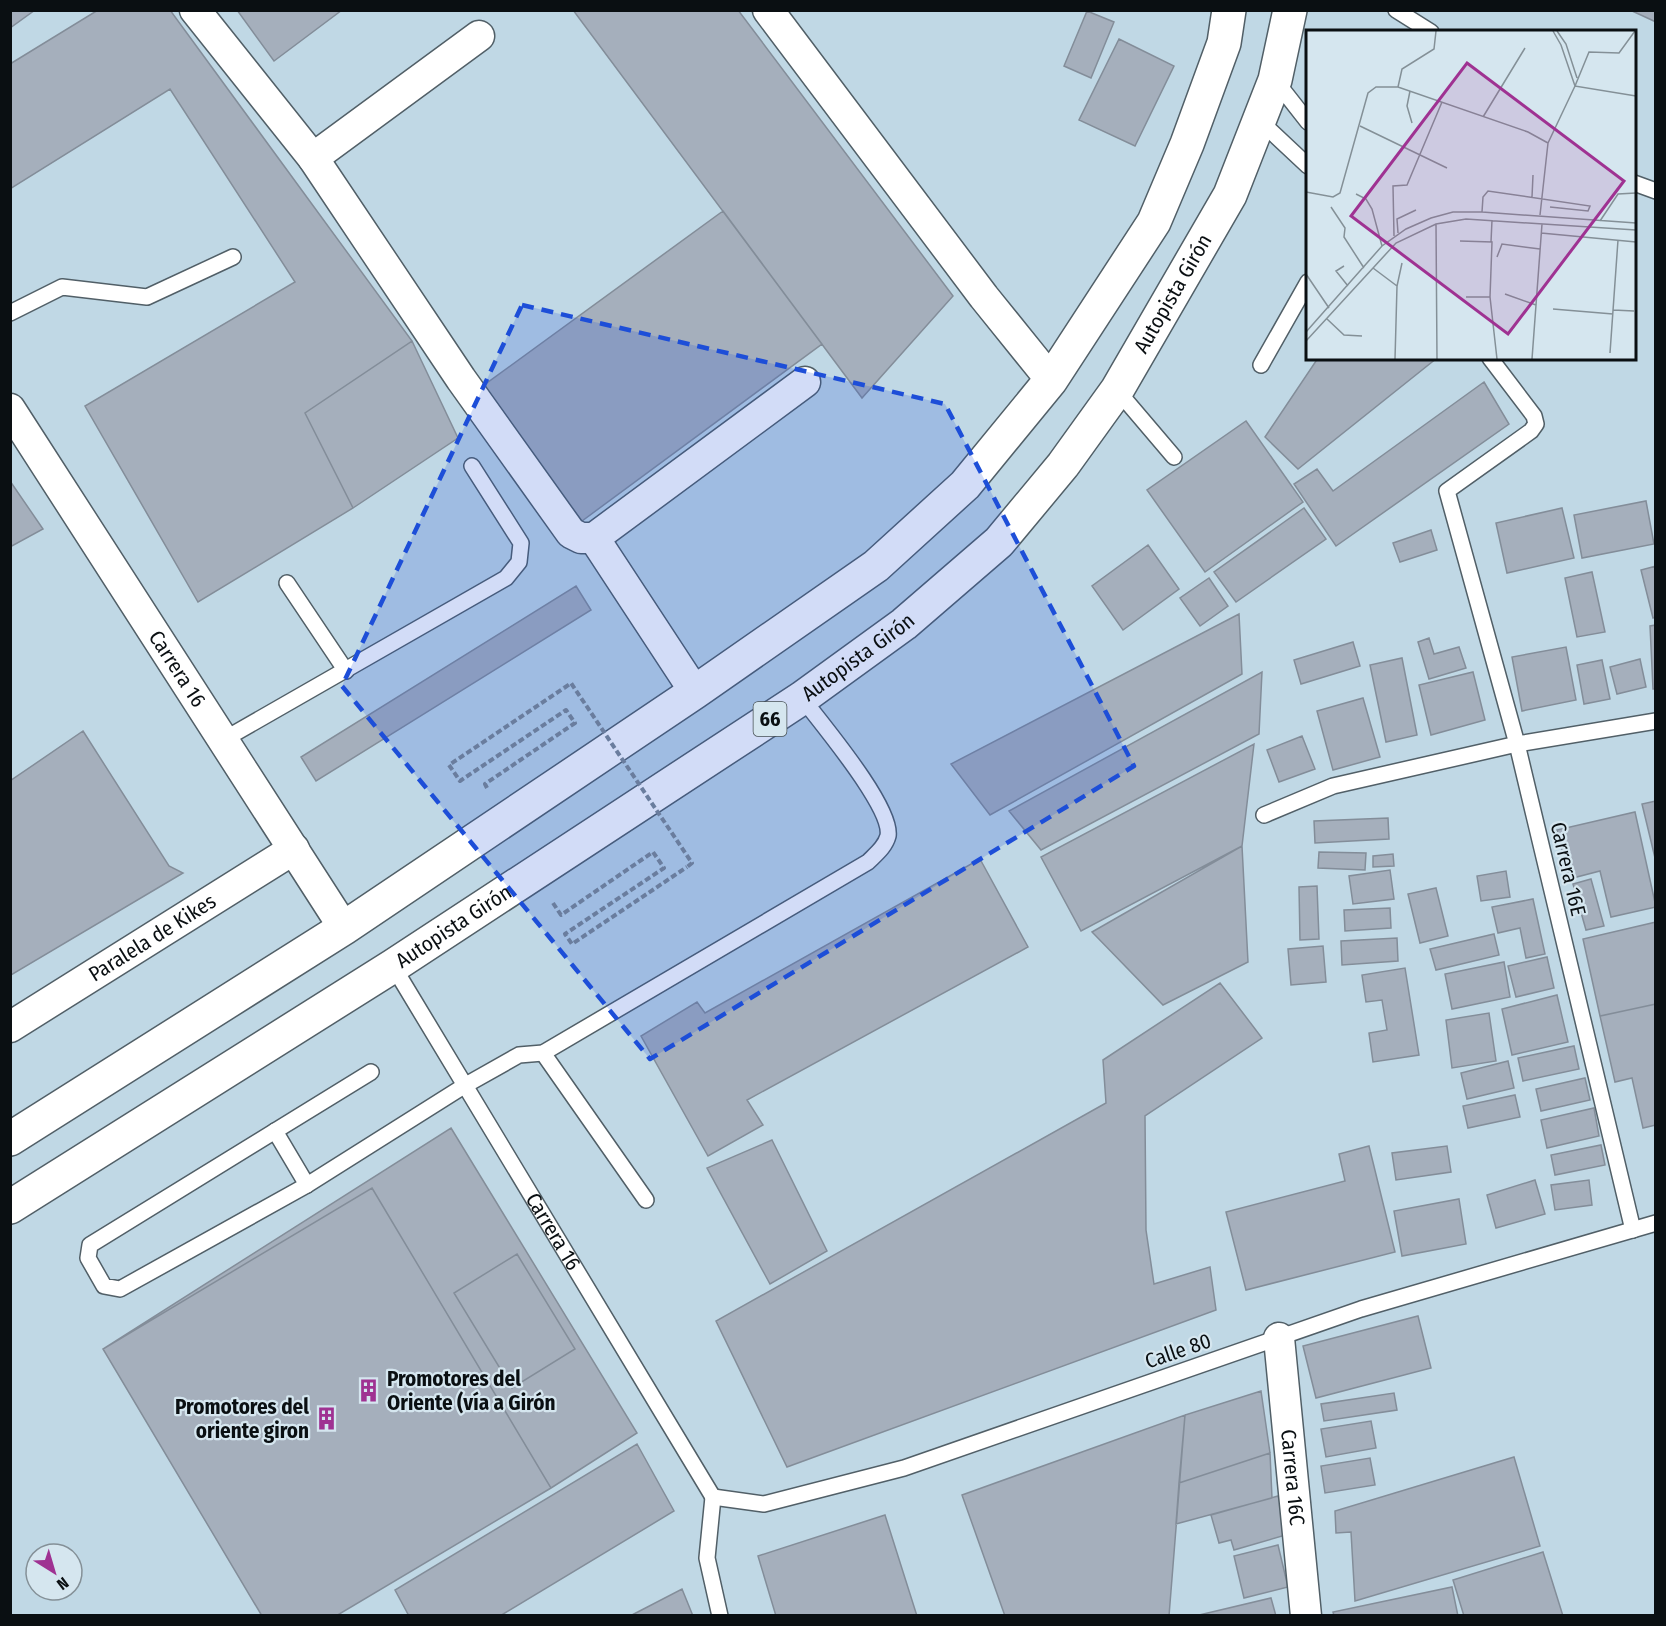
<svg xmlns="http://www.w3.org/2000/svg" width="1666" height="1626" font-family="'Fira Sans Condensed',sans-serif">
  <rect width="100%" height="100%" fill="#d5e6ef"/>
  <!-- built -->
  <path fill="#c0d8e5" fill-rule="evenodd" d="M11,11H1655V1615H11ZM1308,32H1634V358H1308ZM36,1554H72V1590H36Z"/>
  <!-- building -->
  <path fill="#a5afbc" stroke="#838d99" stroke-width="1.5" d="M10,10H35L10,28Z
    M98,10H170L412,341L305,413L353,508L198,602L85,406L295,282L170,89L10,189V64Z
    M237,10H342L274,61Z
    M573,10H738L953,296L862,398Z
    M1630,10H1656V22Z
    M1087,11L1114,22L1091,78L1064,66Z
    M1119,39L1174,66L1135,146L1079,120Z
    M723,211L822,344L582,521L480,388Z
    M412,341L458,438L353,508L305,413Z
    M1318,358H1437L1298,469L1265,437Z
    M1484,382L1509,424L1336,546L1294,484L1317,469L1333,491Z
    M1246,421L1303,502L1205,572L1147,490Z
    M10,481L43,529L10,547Z
    M1646,501L1654,544L1582,558L1574,515Z
    M1304,508L1326,539L1236,602L1214,572Z
    M1562,508L1574,558L1507,573L1496,523Z
    M1431,530L1437,550L1400,562L1393,543Z
    M1148,545L1179,589L1123,630L1092,586Z
    M1656,566V617L1653,618L1641,570Z
    M1592,572L1605,632L1577,637L1565,578Z
    M1209,578L1228,606L1200,626L1180,598Z
    M576,586L591,610L316,781L301,757Z
    M1239,614L1242,674L990,815L951,764Z
    M1656,625V689H1653L1650,626Z
    M1429,638L1434,654L1459,647L1466,668L1429,679L1418,642Z
    M1353,642L1360,666L1301,684L1294,660Z
    M1566,647L1576,700L1522,711L1512,657Z
    M1402,658L1417,735L1386,742L1370,665Z
    M1640,659L1646,687L1617,694L1610,667Z
    M1602,660L1610,699L1584,704L1577,665Z
    M1262,672L1259,734L1041,850L1009,811Z
    M1473,672L1485,720L1431,735L1419,685Z
    M1363,698L1380,757L1333,770L1317,711Z
    M83,731L169,866L183,873L11,975L10,781Z
    M1302,736L1315,769L1279,782L1267,750Z
    M1254,744L1242,846L1081,931L1041,857Z
    M1656,801V862L1642,804Z
    M1635,812L1656,907L1611,917L1600,871L1569,879L1557,830Z
    M1388,818L1389,839L1315,843L1314,821Z
    M1242,846L1248,962L1163,1005L1092,932Z
    M1319,852L1366,853L1365,870L1318,868Z
    M1393,854L1394,866L1373,867V856Z
    M980,859L1028,947L747,1100L763,1125L708,1156L641,1036L697,1002L705,1013Z
    M1390,870L1394,899L1353,904L1349,876Z
    M1506,871L1510,897L1481,901L1477,876Z
    M1591,879L1604,926L1586,930L1573,884Z
    M1317,886L1319,939L1300,940L1299,887Z
    M1436,888L1448,936L1420,943L1408,894Z
    M1533,899L1545,954L1526,958L1520,928L1498,933L1492,907Z
    M1390,908L1391,928L1345,931L1344,910Z
    M1656,922V1004L1600,1016L1583,939Z
    M1494,934L1499,955L1436,970L1430,949Z
    M1397,938L1398,961L1342,965L1341,941Z
    M1323,946L1326,982L1291,985L1288,949Z
    M1547,957L1554,988L1516,997L1508,966Z
    M1504,962L1510,997L1452,1009L1445,974Z
    M1405,968L1419,1055L1373,1062L1369,1033L1387,1030L1382,1000L1366,1002L1362,975Z
    M1220,983L1262,1038L1145,1116L1146,1230L1154,1284L1210,1267L1216,1310L787,1467L716,1321L1106,1103L1103,1060Z
    M1557,995L1568,1042L1512,1055L1502,1009Z
    M1656,1004V1125L1643,1128L1632,1078L1615,1082L1600,1016Z
    M1489,1013L1496,1061L1452,1068L1446,1020Z
    M1574,1046L1579,1069L1523,1081L1518,1058Z
    M1508,1061L1514,1088L1467,1099L1461,1073Z
    M1585,1078L1590,1100L1541,1111L1536,1089Z
    M1515,1095L1520,1117L1468,1128L1463,1106Z
    M1594,1108L1599,1136L1547,1148L1541,1120Z
    M451,1128L637,1433L551,1488L336,1616H262L103,1349Z
    M772,1140L827,1251L770,1284L707,1168Z
    M1601,1145L1605,1165L1555,1175L1551,1155Z
    M1369,1146L1395,1252L1246,1290L1226,1212L1345,1181L1339,1154Z
    M1447,1146L1451,1172L1396,1180L1392,1153Z
    M1535,1180L1545,1214L1496,1228L1487,1195Z
    M1589,1180L1592,1205L1555,1210L1551,1185Z
    M372,1188L551,1488L336,1616H262L103,1349Z
    M1459,1199L1466,1244L1402,1256L1394,1211Z
    M517,1254L575,1349L512,1388L454,1293Z
    M1418,1316L1431,1368L1316,1398L1303,1346Z
    M1261,1391L1270,1453L1179,1483L1185,1415Z
    M1394,1393L1397,1410L1324,1421L1321,1404Z
    M1185,1415L1169,1616H1005L962,1495Z
    M1371,1421L1376,1448L1326,1457L1321,1429Z
    M637,1444L674,1511L500,1616H409L395,1590Z
    M1270,1453L1272,1498L1176,1524L1179,1483Z
    M1514,1457L1540,1546L1355,1601L1351,1532L1336,1533L1335,1511Z
    M1370,1458L1375,1485L1325,1493L1321,1466Z
    M1278,1496L1289,1534L1234,1550L1231,1540L1219,1543L1211,1515Z
    M885,1515L917,1616H776L758,1556Z
    M1278,1545L1288,1587L1244,1598L1234,1556Z
    M1543,1552L1563,1616H1464L1453,1580Z
    M1452,1587L1458,1616H1334L1333,1612Z
    M682,1589L693,1616H630Z
    M1271,1598L1276,1616H1195Z"/>
  <g fill="none" stroke-linecap="round" stroke-linejoin="round">
    <defs>
      <g id="lane">
        <path d="M1396,10L1431,32"/>
        <path d="M1275,80L1308,122"/>
        <path d="M1260,121L1308,166"/>
        <path d="M1634,183L1656,191"/>
        <path d="M10,313L62,287L147,297L233,257"/>
        <path d="M1490,358L1534,416L1536,424L1531,431L1447,491L1517,744L1633,1230"/>
        <path d="M1261,365L1308,282"/>
        <path d="M1117,390L1174,457"/>
        <path d="M287,583L346,671"/>
        <path d="M223,740L506,578L519,562L521,543L472,466"/>
        <path d="M1264,815L1333,786L1517,744L1656,721"/>
        <path id="s1" d="M393,966L713,1497"/>
        <path d="M543,1053L646,1200"/>
        <path d="M371,1072L90,1245L88,1258L104,1286L120,1289L307,1185L464,1086L519,1055L543,1053L868,862C876,854 885,847 888,836C893,808 821,723 802,698"/>
        <path d="M275,1131L307,1185"/>
        <path d="M713,1497L764,1504L904,1468L1361,1309L1656,1223"/>
        <path d="M713,1497L707,1558L720,1616"/>
      </g>
      <g id="street">
        <path d="M195,10L313,158L479,36"/>
        <path d="M768,10L984,297L1051,380"/>
        <path d="M313,158L461,379L571,533L581,538H594L805,382"/>
        <path id="s2" d="M10,409L344,928"/>
        <path d="M594,538L695,692"/>
        <path id="s3" d="M10,1027L294,849"/>
        <path id="s4" d="M1279,1338L1306,1616"/>
      </g>
      <g id="highway">
        <path d="M10,1139L344,928L695,692L876,566L965,485L1051,380L1154,222L1187,144L1224,43L1229,10"/>
        <path id="s5" d="M10,1207L393,966L802,698L904,624L999,542L1063,465L1117,390L1230,195L1275,80L1290,10"/>
      </g>
    </defs>
    <!-- lane casing -->
    <use href="#lane" stroke="#515f67" stroke-width="18"/>
    <!-- street casing -->
    <use href="#street" stroke="#515f67" stroke-width="33"/>
    <!-- highway casing -->
    <use href="#highway" stroke="#515f67" stroke-width="36"/>
    <!-- path -->
    <path stroke="#7d8990" stroke-width="4" stroke-dasharray="6 3" stroke-linecap="butt" d="M487,788L485,784L575,723L566,710L460,781L449,765L564,688
      M553,903L561,915L653,852L664,868L565,934L572,944L687,867"/>
    <!-- lane -->
    <use href="#lane" stroke="#fff" stroke-width="15"/>
    <!-- street -->
    <use href="#street" stroke="#fff" stroke-width="30"/>
    <!-- highway -->
    <use href="#highway" stroke="#fff" stroke-width="33"/>
    <!-- path-bridge -->
    <path stroke="#7d8990" stroke-width="4" stroke-dasharray="6 3" stroke-linecap="butt" d="M564,688L571,683L692,863L687,867"/>
  </g>
  <!-- marked area -->
  <path fill="#1d4ed8" fill-opacity="0.2" stroke="#1d4ed8" stroke-width="4.5" stroke-dasharray="12 8" stroke-linejoin="round" d="M522,305L945,404L1134,766L650,1059L342,686Z"/>
  <!-- icons -->
  <defs>
    <symbol id="building-bare" viewBox="-9 -9 18 18"><path d="M-4-6H4V6H1V3H-1V6H-4ZM-2.5-4.3h1.7v1.8h-1.7ZM.8-4.3h1.7v1.8H.8ZM-2.5-1h1.7V.8h-1.7ZM.8-1h1.7V.8H.8Z" fill="#9f3292" stroke="#d5e6ef" stroke-width="2.5" paint-order="stroke"/></symbol>
  </defs>
  <g fill-rule="evenodd">
    <use href="#building-bare" x="352" y="1374" width="33" height="33"/>
    <use href="#building-bare" x="310" y="1402" width="33" height="33"/>
  </g>
  <g text-anchor="middle" dominant-baseline="central" stroke-width="4.5" stroke-linejoin="round" paint-order="stroke">
    <!-- shield labels -->
    <rect fill="#d5e6ef" stroke="#475054" stroke-width="1.5" x="753.5" y="702" width="33" height="34" rx="4.5"/>
    <g font-size="20" font-weight="bold" fill="#0a0f12">
      <text x="770" y="719">66</text>
    </g>
    <!-- street labels -->
    <g font-size="21" fill="#0a0f12" stroke="#d5e6ef">
      <text stroke="none"><textPath href="#s5" startOffset="1497">Autopista Girón</textPath></text>
      <text stroke="none"><textPath href="#s5" startOffset="1011">Autopista Girón</textPath></text>
      <text stroke="none"><textPath href="#s2" startOffset="309">Carrera 16</textPath></text>
      <text transform="translate(1568 869) rotate(77)">Carrera 16E</text>
      <text stroke="none"><textPath href="#s5" startOffset="525">Autopista Girón</textPath></text>
      <text stroke="none"><textPath href="#s3" startOffset="168">Paralela de Kikes</textPath></text>
      <text stroke="none"><textPath href="#s1" startOffset="310">Carrera 16</textPath></text>
      <text transform="translate(1178 1351) rotate(-19)">Calle 80</text>
      <text stroke="none"><textPath href="#s4" startOffset="140">Carrera 16C</textPath></text>
    </g>
    <!-- poi labels -->
    <g font-size="21" font-weight="bold" fill="#0a0f12" stroke="#d5e6ef" text-anchor="start">
      <text x="387" y="1379">Promotores del<tspan x="387" dy="24">Oriente (vía a Girón</tspan></text>
      <text x="309" y="1407" text-anchor="end">Promotores del<tspan x="309" dy="24">oriente giron</tspan></text>
    </g>
  </g>
  <!-- overview -->
  <g transform="translate(1306 30)">
    <rect width="330" height="330" fill="#d5e6ef"/>
    <path fill="none" stroke="#849097" stroke-width="1.5" d="M247,1L255,15L269,56M251,1L260,14L271,48M269,56L283,22L313,23L329,1M92,57L96,39L128,19L130,1M104,61L101,76L106,93M177,87L219,18M54,96L141,138M242,113L269,56L330,66M0,162L27,167L34,163L62,63L70,57H92L222,102L242,113M50,164L60,169L66,179L76,216M226,167L227,145M25,177L39,198L38,207L58,238M176,182L177,167L182,161L284,176L282,181L244,177M234,185L242,113M294,191L312,164L330,163M130,194L131,329M92,203L91,189L110,180M235,203L330,212M88,206L87,156L101,155L136,72M154,211L186,212L184,267M185,212L186,190M191,227L196,214L234,219M38,236L30,241L42,256M67,238L91,256M0,244L23,278M199,264L230,275M160,267H184L191,329M247,279L307,284M307,280L328,281M21,289L38,305L56,306M0,302L76,216L100,199L125,188L147,182H176L330,193M0,311L90,213L130,194L160,189L330,200M304,323L312,210M89,329L91,256L96,233M226,329L236,194"/>
    <path fill="#9f3292" fill-opacity="0.15" stroke="#9f3292" stroke-width="3" d="M161,33L318,151L202,304L45,186Z"/>
    <rect width="330" height="330" fill="none" stroke="#0a0f12" stroke-width="3"/>
  </g>
  <!-- border -->
  <rect width="1666" height="1626" fill="none" stroke="#0a0f12" stroke-width="24"/>
  <!-- north arrow -->
  <g transform="translate(54 1572) rotate(143)"><circle r="28" fill="#d5e6ef" stroke="#849097" stroke-width="1.5"/>
  <path d="M0-4.5L10 22L0 15L-10 22Z" fill="#9f3292"/>
  <text y="-9" font-size="16" font-weight="bold" text-anchor="middle" fill="#0a0f12">N</text>
  </g>
</svg>
